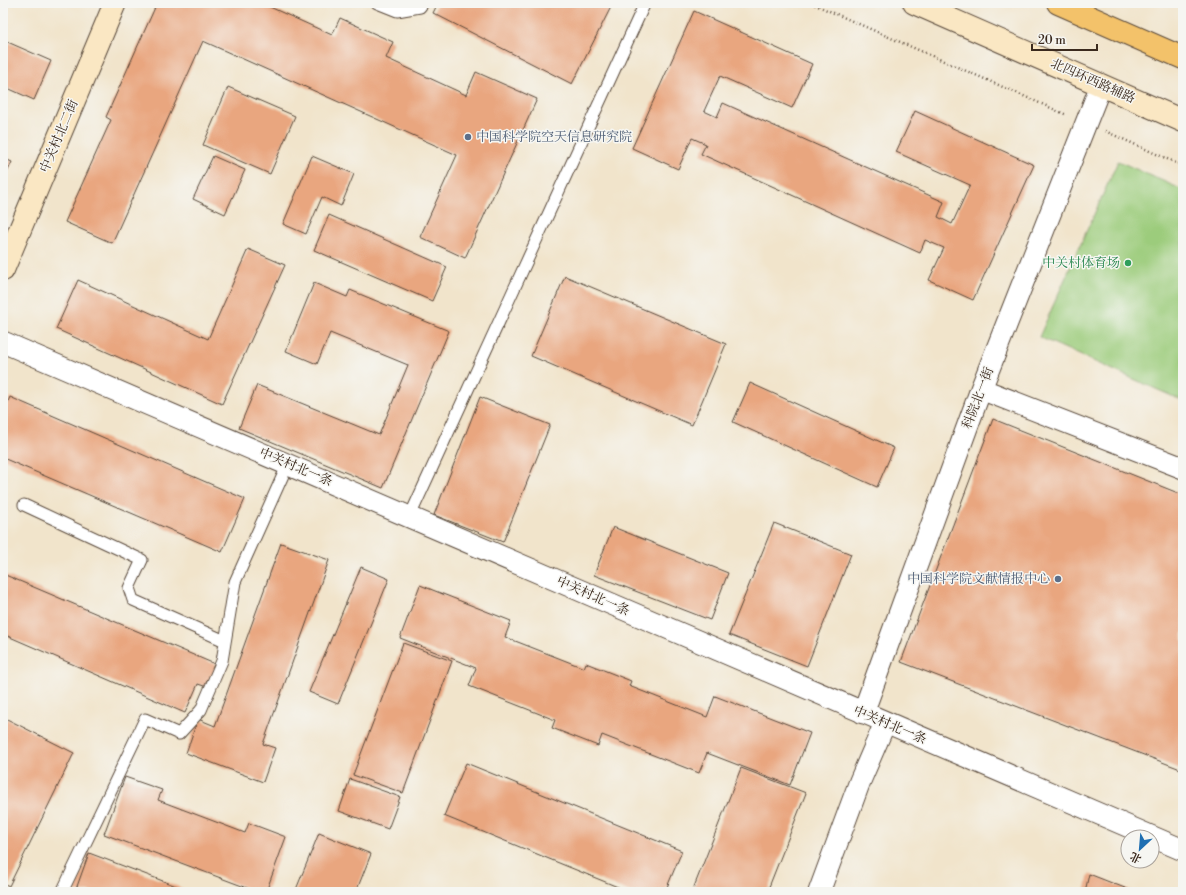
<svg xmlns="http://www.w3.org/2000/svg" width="1186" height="895" font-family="'Libre Bodoni','Noto Serif SC',serif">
  <rect width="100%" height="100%" fill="#f6f6f2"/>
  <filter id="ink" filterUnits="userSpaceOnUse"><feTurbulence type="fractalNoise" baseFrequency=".025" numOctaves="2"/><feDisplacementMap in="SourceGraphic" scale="8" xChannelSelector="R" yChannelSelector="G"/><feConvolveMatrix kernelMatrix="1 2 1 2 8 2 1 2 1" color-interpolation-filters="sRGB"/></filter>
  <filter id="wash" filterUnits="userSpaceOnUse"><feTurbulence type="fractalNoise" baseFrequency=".012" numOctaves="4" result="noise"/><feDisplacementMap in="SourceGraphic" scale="16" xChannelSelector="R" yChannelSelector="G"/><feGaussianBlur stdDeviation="0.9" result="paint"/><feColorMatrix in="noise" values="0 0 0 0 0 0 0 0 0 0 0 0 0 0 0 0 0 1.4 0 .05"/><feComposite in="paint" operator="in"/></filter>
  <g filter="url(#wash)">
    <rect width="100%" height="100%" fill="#f1e4cb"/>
    <!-- green -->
    <path fill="#9ccc7b" stroke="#6c7b4c" d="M1118,161L1183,190V401L1039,337Z"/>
    <g id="blocks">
      <!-- building -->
      <path fill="#e9a67f" d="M157,3H261L332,35L340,18L393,42L386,58L466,95L476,72L537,99L465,258L420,237L457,155L203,41L112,243L65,222L111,120L106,117Z
        M438,3H613L572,84L433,13Z
        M694,11L812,64L792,108L720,76L704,111L717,117L723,103L944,202L938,217L952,224L970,185L896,152L915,111L1034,165L973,300L929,280L944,248L925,240L920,253L701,154L706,144L692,138L678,169L632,148Z
        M3,40L51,61L34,100L3,86Z
        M228,87L295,116L270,174L203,145Z
        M213,156L245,170L225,214L193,199Z
        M312,156L354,174L341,206L322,197L306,234L283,224Z
        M3,158L12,162L3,181Z
        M329,215L447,267L432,301L314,250Z
        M248,249L285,265L222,404L56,329L78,280L208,339Z
        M565,276L726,344L692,425L531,356Z
        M314,283L347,297L350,290L449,331L383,488L239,428L257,385L379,435L408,365L330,333L317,364L286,351Z
        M750,383L894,448L877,487L733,422Z
        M10,397L245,499L222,552L3,458V413Z
        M480,397L550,425L503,542L434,515Z
        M993,419L1183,495V770L901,662Z
        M774,523L851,554L807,666L729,635Z
        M613,527L728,573L710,620L594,575Z
        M281,543L329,560L263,744L275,748L263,782L186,753L198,719L215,726Z
        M361,567L389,579L338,704L309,692Z
        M3,574L217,665L207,687L198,684L185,713L3,634Z
        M420,585L511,621L505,637L584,668L586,663L631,681L629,686L707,717L715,696L810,733L790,785L707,753L699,773L602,735L598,746L552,728L555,720L469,686L476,668L400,638Z
        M403,643L452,661L403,793L353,775Z
        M3,717L74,753L9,886L3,883Z
        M466,763L682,851L665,892H630L444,816Z
        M741,768L806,793L767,892H692Z
        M125,777L162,790L158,800L245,833L249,823L286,837L266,892H258L104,834Z
        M350,779L400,797L388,829L339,811Z
        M319,833L371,854L356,892H295Z
        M89,853L192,892H75Z
        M1089,874L1135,892H1085Z"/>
    </g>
  </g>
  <g filter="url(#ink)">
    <use href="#blocks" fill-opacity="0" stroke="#564638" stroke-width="1"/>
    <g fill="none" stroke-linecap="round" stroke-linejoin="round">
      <defs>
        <path id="lane" d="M377,3L397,11L420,7L423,3
          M24,505L142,560L129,588L133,600L225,641
          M410,516L645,3
          M62,892L145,719L179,734L201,710L222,661L235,582L288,464"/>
        <path id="street" d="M3,342C397,510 789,682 1183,850
          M981,389L1183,468
          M863,713L981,389L1101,85
          M819,892L860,781L885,723"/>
        <path id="secondary" d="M914,3L1183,121
          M3,270L115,3"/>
        <path id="highway" d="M1058,3L1183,58"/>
      </defs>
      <!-- lane casing -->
      <use href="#lane" stroke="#564638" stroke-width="13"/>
      <!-- street casing -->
      <use href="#street" stroke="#564638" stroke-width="23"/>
      <!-- secondary casing -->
      <use href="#secondary" stroke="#564638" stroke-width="24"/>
      <!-- highway casing -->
      <use href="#highway" stroke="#564638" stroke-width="24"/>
      <!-- path -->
      <path stroke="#564638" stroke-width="2.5" stroke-dasharray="1 3" stroke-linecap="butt" d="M811,3L1067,115
        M1105,131L1183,166"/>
      <!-- lane -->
      <use href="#lane" stroke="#fff" stroke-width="11"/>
      <!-- street -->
      <use href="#street" stroke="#fff" stroke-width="21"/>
      <!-- secondary -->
      <use href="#secondary" stroke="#fae7c3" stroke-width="22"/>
      <!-- highway -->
      <use href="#highway" stroke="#f3c26a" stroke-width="22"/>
    </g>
  </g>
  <!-- markers -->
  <g fill="#5c6f8a" stroke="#f6f6f2" stroke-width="1.5">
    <circle cx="468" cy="137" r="4"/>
    <circle cx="1058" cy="579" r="4"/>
  </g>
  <circle fill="#2e9e5b" stroke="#f6f6f2" stroke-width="1.5" cx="1128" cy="263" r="4"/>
  <g text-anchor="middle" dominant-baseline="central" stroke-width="3" stroke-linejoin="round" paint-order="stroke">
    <!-- street labels -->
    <g font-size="13" fill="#3b2a1e" stroke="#f6f6f2">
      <text transform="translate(1093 81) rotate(24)">北四环西路辅路</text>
      <text transform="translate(59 136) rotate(-67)">中关村北二街</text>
      <text transform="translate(978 398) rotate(-69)">科院北一街</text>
      <text transform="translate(296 467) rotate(23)">中关村北一条</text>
      <text transform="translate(593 596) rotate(24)">中关村北一条</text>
      <text transform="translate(890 725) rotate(23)">中关村北一条</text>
    </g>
    <!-- service labels -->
    <g font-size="13" fill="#4e5e75" stroke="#f6f6f2" text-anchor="start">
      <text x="476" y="137">中国科学院空天信息研究院</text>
      <text x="1050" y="579" text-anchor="end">中国科学院文献情报中心</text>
    </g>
    <!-- leisure labels -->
    <g font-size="13" fill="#27864d" stroke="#f6f6f2" text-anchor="end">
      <text x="1120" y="263">中关村体育场</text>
    </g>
  </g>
  <!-- margin -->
  <rect width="1186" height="895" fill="none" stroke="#f6f6f2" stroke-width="16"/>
  <!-- north arrow -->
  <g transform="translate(1140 849) rotate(206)"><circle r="19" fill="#f6f6f2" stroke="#aba49d"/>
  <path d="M0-3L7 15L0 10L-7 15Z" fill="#1f6fb2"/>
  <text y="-6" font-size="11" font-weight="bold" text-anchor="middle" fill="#3b2a1e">北</text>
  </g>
  <!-- scale -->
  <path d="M1032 44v6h65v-6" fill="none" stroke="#3b2a1e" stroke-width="2"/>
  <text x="1038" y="44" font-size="12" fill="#3b2a1e" stroke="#f6f6f2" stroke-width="3" paint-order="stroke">20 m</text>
</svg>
